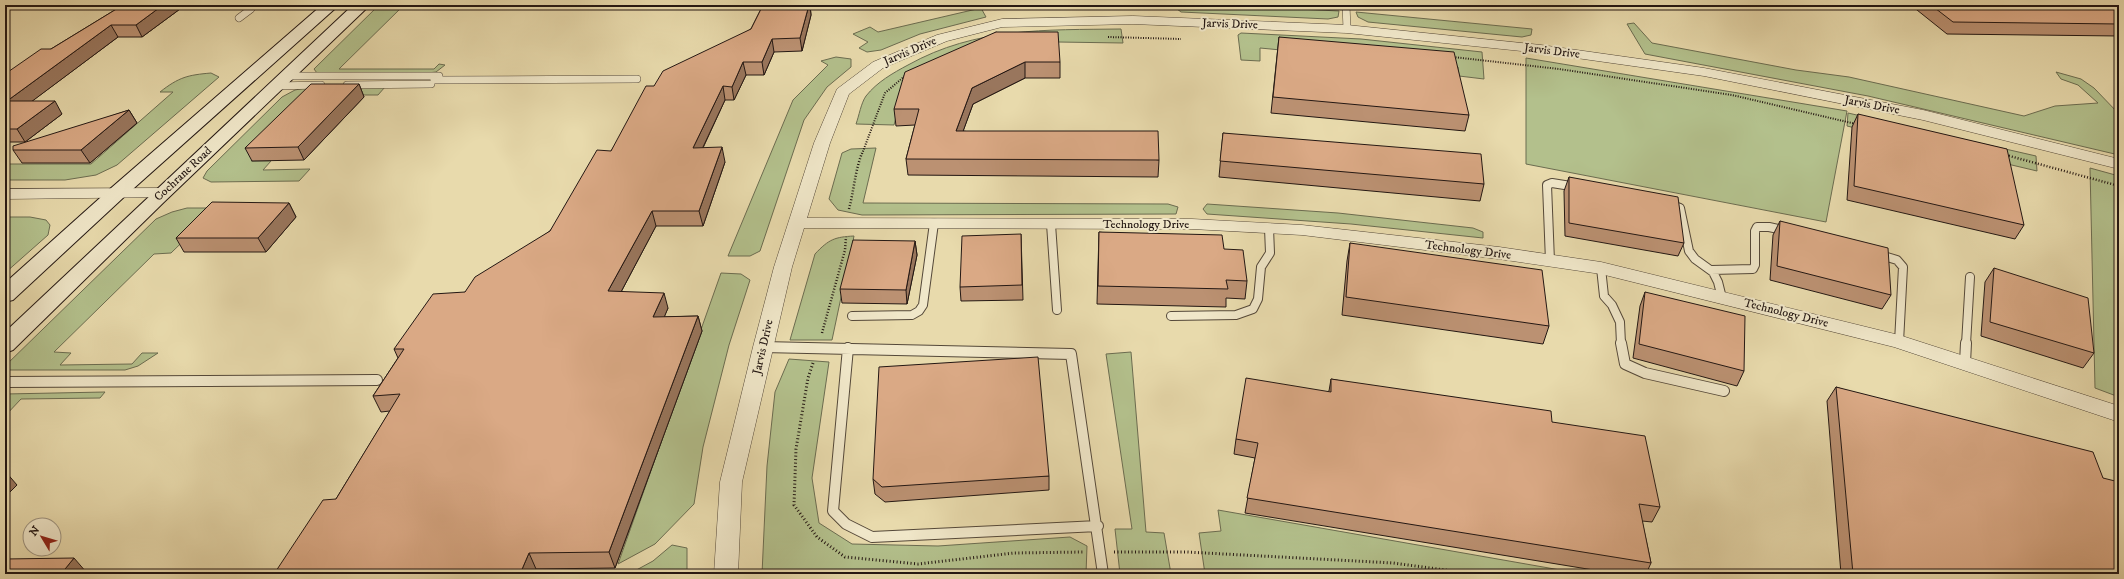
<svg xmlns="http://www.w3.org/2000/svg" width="2124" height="579" font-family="'IM FELL DW Pica',serif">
  <rect width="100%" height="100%" fill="#e8daac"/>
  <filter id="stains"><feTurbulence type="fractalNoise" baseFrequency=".005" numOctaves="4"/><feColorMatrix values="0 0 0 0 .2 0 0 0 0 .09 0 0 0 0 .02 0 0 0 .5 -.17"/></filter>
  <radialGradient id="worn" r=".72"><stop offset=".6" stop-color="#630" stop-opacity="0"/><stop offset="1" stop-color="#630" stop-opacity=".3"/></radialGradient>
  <!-- green -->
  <path fill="#b3c08c" stroke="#6b6c50" d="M379,5H404L339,69H434L439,64L445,65L436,72L428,73H317L314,69Z
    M1172,5H1218L1339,11L1338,17L1328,19L1181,12Z
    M981,8L986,17L920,34L881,50L867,52L859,48L868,42L853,34L870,27L878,32Z
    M1356,12L1532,29L1531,35L1522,37L1368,22L1358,17Z
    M1634,23L1652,43L1796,70L1849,77L2024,116L2055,106L2098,103L2078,85L2061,79L2056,72L2081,79L2094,88L2119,114V155L1868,96L1645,54L1627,24Z
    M1121,29L1123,43L1058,42L904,87L894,125L856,124C859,116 861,103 866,96C877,82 893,73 908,65C976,27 1046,30 1121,29Z
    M1241,33L1361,39L1482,52L1484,79L1459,76L1458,67L1260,48V61L1241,60L1238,35Z
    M836,57L851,59V67L827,87L804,120L760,251L750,256H728L793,100L828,65L821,61Z
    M1526,58L1847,111L1826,222L1526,164Z
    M211,73L219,77L117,165L96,175L65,180H5V164H91L173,92H160C179,77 188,75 211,73Z
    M310,87H385L378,95H318L251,161H271L263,170L310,169L299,181L211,182L203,178L207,171L282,97L295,90Z
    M1848,113L2036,156L2037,171L1847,126Z
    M876,148L863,203L1168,204L1178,207L1176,214L862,215L838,210L829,199L842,153L851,149Z
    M2090,168L2119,176V397L2095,388Z
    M1207,204L1338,213L1473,228L1483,232V238L1351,224L1207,214L1203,209Z
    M187,208H271L211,214L171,253L154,254L54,352L71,353L60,365L132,364L142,353H158L138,366L125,370H5V366L156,219L172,212Z
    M5,217H30L46,220L50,225L48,235L5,273Z
    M854,236L832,340H790L815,254C829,239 835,237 854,236Z
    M721,273L741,274L750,280L729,345L703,447L694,504L655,544L618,564Z
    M1131,352L1146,532L1164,533L1171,574H1120L1115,529H1132L1106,354Z
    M789,359L829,362L812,478L819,523L852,544L938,546L1070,537L1087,546L1086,574H762L767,466L775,392Z
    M105,392L100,398L21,399L5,416V394Z
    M1218,510L1583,574H1205L1199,533L1221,531Z
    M672,545L687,548V574H629L653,561Z"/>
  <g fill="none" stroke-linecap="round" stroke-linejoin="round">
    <defs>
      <path id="lane-far2" d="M230,5L246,6L251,9L239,18
        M1346,5L1347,29
        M286,76H439
        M434,80L637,79
        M347,85L431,84
        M276,86L321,85"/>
      <path id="lane-far1" d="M1669,204L1680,208L1689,251L1695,259L1713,272L1718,282L1722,298
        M1051,224L1057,310
        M1877,254L1897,260L1903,267L1899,342
        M1550,261L1547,185L1552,183L1577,187
        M1601,268L1604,296L1612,305L1620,322L1621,344
        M1711,270L1753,269L1755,265V231L1757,227H1769L1788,231
        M852,316L912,315L919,311L923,305L934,223
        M1171,316L1236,315L1253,309L1258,299L1261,267L1270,253L1269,228
        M1966,344L1970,277"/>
      <path id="lane" d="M1621,343L1625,364L1645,373L1724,391
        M763,347L1071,354L1103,574
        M848,348L833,511L846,524L872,537L1098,526
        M1965,363L1966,343
        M5,382L377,380"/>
      <path id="street" d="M1133,16L1347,25L1541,45L1704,68L1923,110L2119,159V169L1923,120L1704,76L1541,53L1347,33L1133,24L1002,27L947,41L883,68L849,94L830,143L807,218L1192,219L1302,225L1499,247L1601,262L1899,335L2119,406V422L1894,347L1601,274L1499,259L1302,235L1192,229L804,228L792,267L742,482L738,574H714L720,482L753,347L774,267L814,143L837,89L873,62L937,35L1002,19Z
        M162,188L168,189L171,193L168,197L5,199V189Z"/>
      <path id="secondary" d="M322,5H339L124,197L13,300L5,302V283L110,189Z
        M353,5H370L164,202L13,350L5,353V332Z"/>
    </defs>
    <!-- lane-far2 casing -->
    <use href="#lane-far2" stroke="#544839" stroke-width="8"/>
    <!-- lane-far1 casing -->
    <use href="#lane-far1" stroke="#544839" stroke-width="10"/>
    <!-- lane casing -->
    <use href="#lane" stroke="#544839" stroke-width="12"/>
    <!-- street casing -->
    <use href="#street" stroke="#544839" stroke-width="1"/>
    <!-- secondary casing -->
    <use href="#secondary" stroke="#231713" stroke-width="2"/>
    <!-- path-far2 -->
    <path stroke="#231713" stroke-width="2" stroke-dasharray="1 1.5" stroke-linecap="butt" d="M1108,37L1181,39
      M1453,57L1559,69L1732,95L1856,124
      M862,154L885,93L906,75"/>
    <!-- path-far1 -->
    <path stroke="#231713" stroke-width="2.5" stroke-dasharray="1 2" stroke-linecap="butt" d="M2006,155L2119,186
      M849,209C854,190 855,171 862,153
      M822,333L845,250L846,237"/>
    <!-- path -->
    <path stroke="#231713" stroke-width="3" stroke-dasharray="1 2.5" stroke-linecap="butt" d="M813,363L808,378L796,449L794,505L817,537L845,557L918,564L1014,553L1083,552
      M1114,552H1187L1393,563L1475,574"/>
    <!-- lane-far2 -->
    <use href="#lane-far2" stroke="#f0e7c9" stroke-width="7"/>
    <!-- lane-far1 -->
    <use href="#lane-far1" stroke="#f0e7c9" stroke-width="8"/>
    <!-- lane -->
    <use href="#lane" stroke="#f0e7c9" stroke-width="10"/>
    <!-- street -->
    <use href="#street" fill="#f0e7c9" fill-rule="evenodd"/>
    <!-- secondary -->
    <use href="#secondary" fill="#f0e7c9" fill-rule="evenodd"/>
  </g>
  <!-- wall -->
  <path fill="#bb9172" stroke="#231713" d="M123,5H178L180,9L142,37H118L32,101L62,114L25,142H5V74L51,49Z
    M763,5H810L811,15L802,51L774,52L764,75H746L734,100H725L703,148L725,162L703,226H656L621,292L668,308L664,317L698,316L702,331L615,568L536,569L534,574H274L336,499L390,411L381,412L373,396L398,358L394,349L465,292L550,231L611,151L654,86L751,29Z
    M1732,5H2119V36L1947,34L1912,6Z
    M996,32L1060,62V78H1025L973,104L963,131L1159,160L1158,177L908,175L906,159L915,125L896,126L894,109Z
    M1279,37L1469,115L1465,131L1271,113Z
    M359,84L364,97L304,160L252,161L245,148Z
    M129,110L137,123L90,163H22L13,150Z
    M1858,114L2024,225L2015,239L1847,200L1852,127Z
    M1223,133L1484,184L1480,201L1219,177Z
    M1569,177L1684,243L1678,256L1565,236L1564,191Z
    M289,203L296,217L266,252H184L176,238Z
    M1780,221L1891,295L1882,309L1770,280L1773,235Z
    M1099,232L1224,249L1247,281L1245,299L1226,298V307L1097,304Z
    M1021,234L1023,300L961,301L960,287Z
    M915,241L917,255L907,304L842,303L840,289Z
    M1350,243L1549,326L1543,344L1342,315L1347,261Z
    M1994,268L2094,353L2083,368L1981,336L1985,282Z
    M1645,292L1744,371L1737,386L1633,358L1640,306Z
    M1331,379L1552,422L1660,507L1652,522L1642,521L1651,563L1646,574H1618L1245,513L1255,458L1234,454L1236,439L1329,391Z
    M1836,387L2103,478L2119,574H1841L1827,401Z
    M1049,476V490L885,502L875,494L873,479Z"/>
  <!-- shaded-wall -->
  <path fill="#99765d" stroke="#231713" d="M163,5H178L180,9L142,37L136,25Z
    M809,5H810L811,15L802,51L800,38Z
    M111,25L118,37L15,114L7,101Z
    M772,39L774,52L764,75L762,62Z
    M743,62L746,75L734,100L732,87Z
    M1025,62V78L973,104L957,148L956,131L972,88Z
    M359,84L364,97L304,160L298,147Z
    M723,86L725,100L696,162L693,148Z
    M55,101L62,114L25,142L17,129Z
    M129,110L137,123L90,163L81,150Z
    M722,147L725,162L703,226L699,211Z
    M289,203L296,217L266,252L258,238Z
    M652,211L656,226L613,307L608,291Z
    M915,241L917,255L907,304L906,290Z
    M664,293L668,308L658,332L653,317Z
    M698,316L702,331L615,568L609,552Z
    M5,471L17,485L5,497Z
    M529,553L536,569L534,574H520Z
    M74,558L87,573L86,574H61Z"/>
  <!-- building -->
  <path fill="#daa985" stroke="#231713" d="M123,5H163L136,25H111L7,101H55L17,129H5V74L41,49H51Z
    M763,5H809L800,38L772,39L762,62H743L732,87L723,86L693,148L722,147L699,211H652L608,291L664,293L653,317L698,316L609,552L529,553L520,574H290L291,573L274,574L323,500L336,499L400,394L373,396L404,349H394L433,294L465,292L475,277L550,231L597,150L611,151L646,86H654L663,71L751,29Z
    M1931,5H2119V24L1953,22Z
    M996,32H1058L1060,62H1025L972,88L956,131H1158L1159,160L906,159L919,109H894L905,72Z
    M1279,37L1454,52L1469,115L1273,97Z
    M311,84H359L298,147L245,148Z
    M129,110L81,150H13V146Z
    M1858,114L2007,149L2024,225L1854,186Z
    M1223,133L1481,154L1484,184L1220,161Z
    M1569,177L1678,197L1684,243L1569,223Z
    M212,202L289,203L258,238H176Z
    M1780,221L1888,248L1891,295L1777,266Z
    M1099,232L1222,235L1224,249L1243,250L1247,281L1226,280L1228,289L1098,286Z
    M1021,234L1022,285L960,287L962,236Z
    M853,240L915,241L906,290L840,289Z
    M1350,243L1542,270L1549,326L1346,297Z
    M1994,268L2088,298L2094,353L1990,322Z
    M1645,292L1745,316L1744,371L1639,344Z
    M1038,357L1049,476L882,487L873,479L879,367Z
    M1246,378L1331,392V379L1551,411L1552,422L1645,436L1660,507L1639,504L1651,563L1247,498L1258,443L1236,439Z
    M1836,387L2093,452L2103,478L2119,482V574H1853Z
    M74,558L61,574H5V559Z"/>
  <g text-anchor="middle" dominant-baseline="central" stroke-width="4" stroke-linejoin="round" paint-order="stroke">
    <!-- street labels -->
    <g font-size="12" fill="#231713" stroke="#f0e7c9">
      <text transform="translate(1230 24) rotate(2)">Jarvis Drive</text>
      <text transform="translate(910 51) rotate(-23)">Jarvis Drive</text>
      <text transform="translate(1552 51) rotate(7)">Jarvis Drive</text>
      <text transform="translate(1872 105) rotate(11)">Jarvis Drive</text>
      <text transform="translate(183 174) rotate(-43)">Cochrane Road</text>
      <text x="1146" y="224">Technology Drive</text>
      <text transform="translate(1468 250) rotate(7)">Technology Drive</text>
      <text transform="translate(1786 313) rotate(14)">Technology Drive</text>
      <text transform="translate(763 347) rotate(-77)">Jarvis Drive</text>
    </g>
  </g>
  <!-- margin -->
  <rect width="2124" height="579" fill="none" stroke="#e8daac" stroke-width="20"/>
  <rect x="6" y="6" width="2112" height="567" fill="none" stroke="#231713" stroke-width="2"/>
  <rect x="10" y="10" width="2104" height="559" fill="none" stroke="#231713"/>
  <!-- north arrow -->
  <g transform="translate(42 537) rotate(308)"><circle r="19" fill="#f0e7c9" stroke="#9e9480"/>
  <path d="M0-3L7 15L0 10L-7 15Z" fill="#8f2418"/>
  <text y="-6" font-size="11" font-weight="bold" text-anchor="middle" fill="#231713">N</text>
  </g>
  <rect width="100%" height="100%" filter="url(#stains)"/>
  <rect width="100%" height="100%" fill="url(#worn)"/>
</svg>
